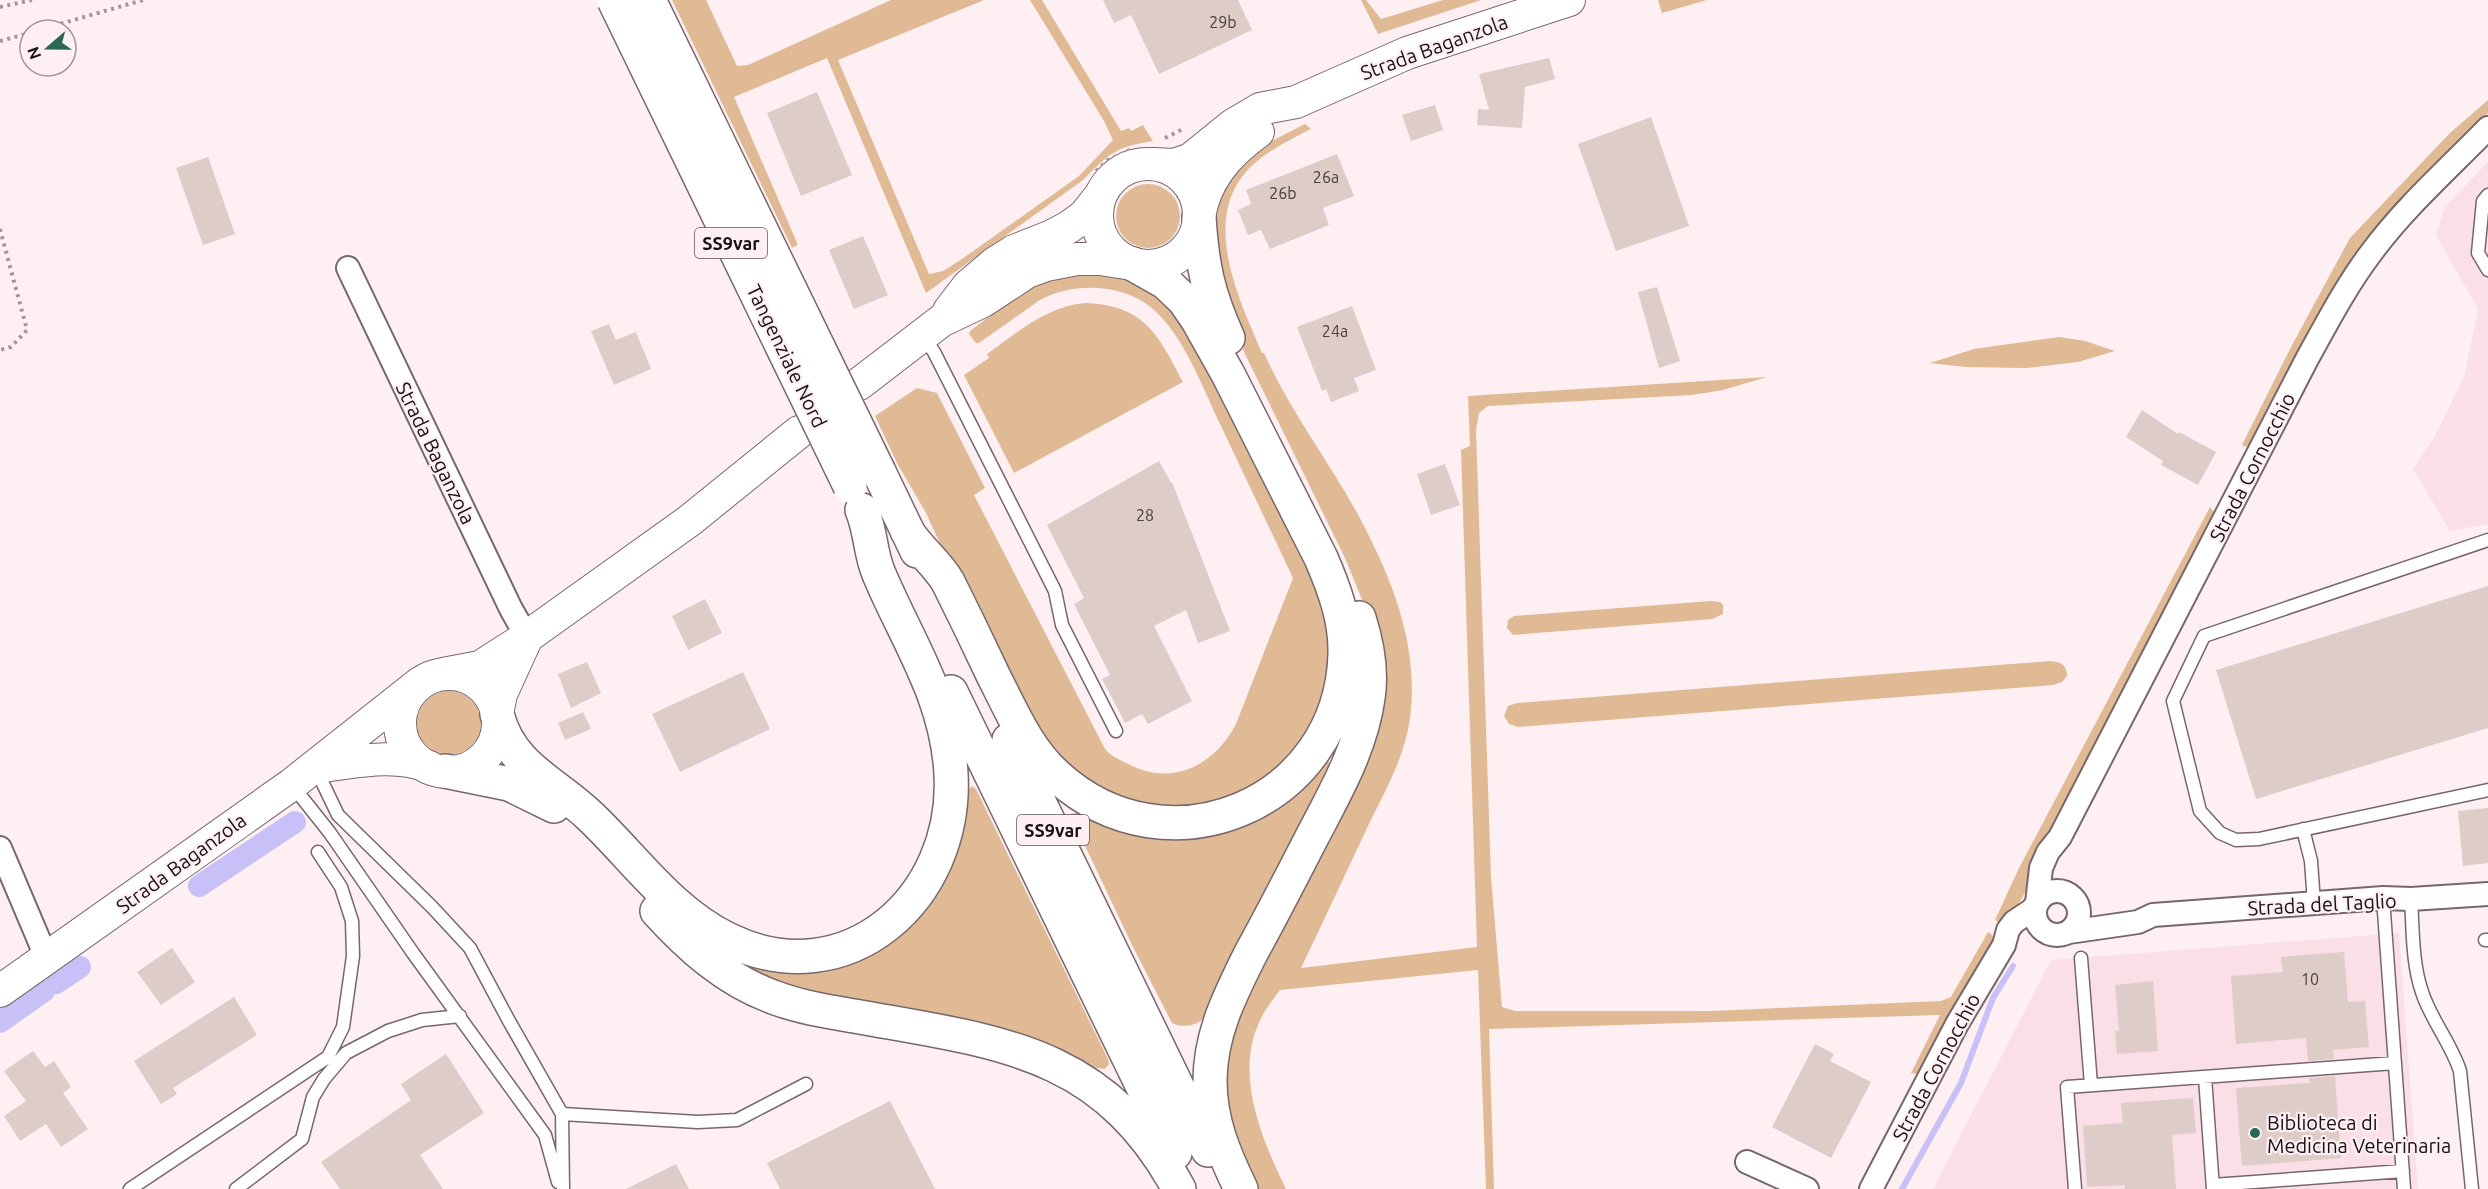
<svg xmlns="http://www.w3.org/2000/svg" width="2488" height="1189" font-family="Ubuntu,sans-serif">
  <rect width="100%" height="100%" fill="#feeff3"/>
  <!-- built -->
  <path fill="#fbdfe7" d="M2488,162V524L2450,531L2413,469L2435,436L2464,377L2478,309L2436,235L2444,208Z
    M2399,933L2418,1189H1933L2051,960Z"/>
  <!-- green -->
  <path fill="#e0ba94" d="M672,0H706L737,66L748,65L891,0H984L838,60L929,274L943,271L959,261L1079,176L1113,140L1104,121L1030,0H1042L1121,131L1129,128L1131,131L1143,125L1153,141C1115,147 1110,153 1083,180L926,293L827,58L734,97L798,245L792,248Z
    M1361,0H1366L1381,19L1443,0H1481L1378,34Z
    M1658,0H1707L1662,13Z
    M2488,100V113L2402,201L2251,444L2246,447L2242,445L2291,347L2350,238L2450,133Z
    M1305,124L1311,129C1289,140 1261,154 1245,173C1202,224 1240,301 1262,353H1264C1291,414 1334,467 1364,526C1395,586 1419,650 1410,718C1405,757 1384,793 1367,828C1345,875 1323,922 1301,968L1477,947L1461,450L1470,446L1468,396L1767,377L1723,390L1692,395L1488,406L1479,413L1476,430L1491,877L1502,1007L1515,1011H1711L1941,1001L1951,997L1988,932L1992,935L1994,943L1923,1069L1916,1074L1911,1073L1940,1015L1489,1029L1494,1189H1486L1478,970L1280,990C1272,1001 1263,1012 1258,1025C1235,1077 1263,1142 1286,1189H1252L1227,1132L1223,1043L1355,776L1365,607L1345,558L1245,354L1224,296L1214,230L1216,210L1224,184L1260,147Z
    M1116 216a32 32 0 1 1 64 0a32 32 0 1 1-64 0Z
    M1066,273L1121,275L1175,306L1319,575L1336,666L1299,754L1228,804L1139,810L1050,757L949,563L926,513L897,463L875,416L917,388L937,393L985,488L974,495L1105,749C1111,756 1120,760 1128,764C1172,787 1214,766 1236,724L1293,578C1269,527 1245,477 1221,426C1202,387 1185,337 1152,308C1122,283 1072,282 1040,300L979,343H976L969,334L970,331L1025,289Z
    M1085,303C1144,305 1158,334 1183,382L1014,473L964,375L989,358L987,354C1017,333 1047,306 1085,303Z
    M2059,337L2085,341L2115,351L2078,362L2027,368L1966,367L1930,363L1974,349Z
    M2210,507L2214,512V516L2036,866C2025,893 2023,903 2000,923L1995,920L2019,868Z
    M1711,601L1720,602L1723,605V614L1712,619L1513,635L1507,628L1508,620L1514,616Z
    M2051,661C2061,662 2067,665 2067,676L2062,682L2053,685L1518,727L1509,724L1504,716L1508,706L1517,703Z
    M417 723a32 32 0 1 1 64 0a32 32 0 1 1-64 0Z
    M1326,760L1332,765L1207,1016C1198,1025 1184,1029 1172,1023L1133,947L1070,814L1079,812L1138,831Z
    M972,786L976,789L994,826L1108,1059L1109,1064L1105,1069L1089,1067L807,997L739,964L760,966L906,929L931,903L948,874L959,845L968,790Z"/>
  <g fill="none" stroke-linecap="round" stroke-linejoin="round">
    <!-- stream -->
    <path stroke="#c8c1f7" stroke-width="6" d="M1902,1189L1961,1083L1993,998L2013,966"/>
    <!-- canal -->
    <path stroke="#c8c1f7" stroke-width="22" d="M199,886L295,822
      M56,983L80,967
      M0,1022L44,991"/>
  </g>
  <!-- building -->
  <path fill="#deccc8" d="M1103,0H1238L1252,30L1159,74L1131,15L1114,23Z
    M1549,58L1555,79L1525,87L1522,128L1477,125L1478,109L1489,110L1479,74Z
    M817,92L852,175L801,196L767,113Z
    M1435,105L1443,130L1411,141L1402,115Z
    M1651,117L1689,226L1616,251L1578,144Z
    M1337,154L1354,196L1323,208L1329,225L1270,249L1261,230L1248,235L1238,210L1251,204L1246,190Z
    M208,157L235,234L203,245L176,168Z
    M863,236L888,295L854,309L829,250Z
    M1657,287L1680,361L1659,368L1638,292Z
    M1352,306L1376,370L1354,378L1359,391L1331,402L1326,389L1322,391L1297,327Z
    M609,324L616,340L636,332L651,369L614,385L591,331Z
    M2142,410L2178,434L2179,432L2216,452L2198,485L2161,465L2163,461L2126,437Z
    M1159,461L1171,483L1172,482L1230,631L1198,643L1186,610L1154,626L1192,701L1148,724L1142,714L1125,723L1102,679L1110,675L1074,604L1084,598L1047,525Z
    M1445,464L1460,505L1431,515L1417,474Z
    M2488,586V728L2256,799L2216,670Z
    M705,599L722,633L688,650L672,616Z
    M587,662L601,693L571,708L558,674Z
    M743,672L770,729L680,772L652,714Z
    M583,712L591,729L565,740L558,723Z
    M2488,808V863L2463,866L2458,811Z
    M172,948L195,982L161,1005L137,972Z
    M2344,952L2348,1002L2365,1001L2369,1047L2333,1050L2334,1059L2308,1061L2306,1038L2236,1044L2231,976L2283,972L2281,957Z
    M2153,981L2158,1051L2117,1054L2115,1031H2119L2115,985Z
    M234,997L257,1035L173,1088L177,1094L161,1104L134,1061Z
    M1815,1044L1834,1054L1830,1061L1871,1082L1831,1158L1772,1127Z
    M33,1051L45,1067L54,1061L71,1087L63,1093L88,1129L61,1147L46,1124L20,1141L4,1116L26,1101L4,1071Z
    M446,1054L484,1113L420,1155L443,1189H340L321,1162L411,1100L401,1084Z
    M2335,1076L2341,1158L2242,1166L2236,1088L2310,1083L2309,1078Z
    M2193,1098L2196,1133L2172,1135L2176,1189H2125V1185L2087,1187L2083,1126L2123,1123L2121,1103Z
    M890,1101L935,1189H780L767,1163Z
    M676,1164L689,1189H626Z"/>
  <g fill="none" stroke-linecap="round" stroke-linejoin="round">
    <defs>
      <path id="lane" d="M2488,195L2483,201L2478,253L2488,270
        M922,335L934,352L1055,591L1062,625L1116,731
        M2488,540L2204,636L2173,701L2200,811L2220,833L2236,840L2259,839L2488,790
        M315,767L338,815L432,907L470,948L509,1021L562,1114L563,1189
        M292,785L330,833L413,953L545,1135L558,1182
        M2303,829L2311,861L2314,903
        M2383,898L2404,1189
        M2411,899C2413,930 2412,963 2422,992C2431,1020 2451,1043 2460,1071L2472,1189
        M2485,940H2488
        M2081,958L2091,1085
        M2205,1077L2213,1189
        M562,1114L698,1122L737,1120L806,1084
        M2213,1185L2403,1171
        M130,1189L328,1057L343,1027L353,956L352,921L341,887L318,852
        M236,1189L302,1139L313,1097L324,1079L346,1053L388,1031L422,1020L460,1016
        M2075,1189L2067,1087L2395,1063"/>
      <path id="street" d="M348,268L511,609L527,637
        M0,848L47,959
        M2035 913a22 22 0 1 1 44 0a22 22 0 1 1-44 0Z
        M2069,932L2138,922L2153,915L2383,898L2411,899L2488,894
        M1747,1162L1807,1189
        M1871,1189L1957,1024L2004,945L2008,930L2014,922L2032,910L2037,903L2041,868L2048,852L2060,837L2307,359C2327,323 2346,286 2371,253C2405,207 2448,169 2488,128"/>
      <path id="secondary" d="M1097 215a51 51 0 1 1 102 0a51 51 0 1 1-102 0Z
        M1154,164L1174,165L1191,159L1233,125L1260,109L1296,102L1407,53L1569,0
        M1199,217C1205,180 1227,154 1258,132
        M949,311L968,286L995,263L1014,251L1052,236L1069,227L1084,216L1100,196
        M859,384L941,321L983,301L1027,272L1046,265L1077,259H1100L1132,264
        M443,674L480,667L527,637L689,521L799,432
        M400 723a49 49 0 1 1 98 0a49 49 0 1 1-98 0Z
        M497,714L501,694L527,637
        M315,767C352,763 394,752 429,767
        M0,991L291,785L420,683"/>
      <path id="highway" d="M1199,217C1202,265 1208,294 1228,338
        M879,472L917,551
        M907,531C919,550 937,563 948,582C964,614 979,645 994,677C1012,712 1027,749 1057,776C1168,877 1341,804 1345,654C1346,620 1334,588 1321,558L1228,374L1197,319L1184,300L1165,282L1133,264
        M951,692L1175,1153
        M497,714C510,767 555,782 591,817C635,859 672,913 729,940C848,997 958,897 951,774C947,697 908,643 879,574C870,554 871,531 862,510
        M1009,740L1208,1150
        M445,771L509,784L554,806
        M657,911C690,947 726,980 773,997C804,1009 838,1013 871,1019C1008,1043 1106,1055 1179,1189
        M1241,1189C1224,1154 1210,1121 1210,1081C1210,1034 1230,995 1251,953C1272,915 1292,876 1312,837C1335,793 1361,748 1368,698C1372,672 1367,643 1359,618"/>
    </defs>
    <!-- lane casing -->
    <use href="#lane" stroke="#77676b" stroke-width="15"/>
    <!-- street casing -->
    <use href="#street" stroke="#77676b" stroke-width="26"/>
    <!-- secondary casing -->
    <use href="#secondary" stroke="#77676b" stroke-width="34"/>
    <!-- highway casing -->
    <use href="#highway" stroke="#77676b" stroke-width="36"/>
    <!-- path -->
    <path stroke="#a19699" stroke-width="4" stroke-dasharray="3 4.5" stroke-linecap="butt" d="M0,7L32,0
      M39,30L143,0
      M0,41L30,33
      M1165,138L1185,128
      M1096,171L1108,160L1132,149
      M0,229L27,330L11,347L0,350"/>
    <!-- lane -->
    <use href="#lane" stroke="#fff" stroke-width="12"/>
    <!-- street -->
    <use href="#street" stroke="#fff" stroke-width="22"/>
    <!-- secondary -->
    <use href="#secondary" stroke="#fff" stroke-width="32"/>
    <!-- highway -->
    <use href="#highway" stroke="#fff" stroke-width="33"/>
    <defs>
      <path id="highway-bridge" d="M614,0L850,486
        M649,0L879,472"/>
    </defs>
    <!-- highway-bridge casing -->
    <use href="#highway-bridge" stroke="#77676b" stroke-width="36" stroke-linecap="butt"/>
    <!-- highway-bridge -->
    <use href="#highway-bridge" stroke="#fff" stroke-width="33"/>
  </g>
  <!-- markers -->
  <circle fill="#2a6855" stroke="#feeff3" stroke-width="2" cx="2255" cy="1133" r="6"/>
  <g text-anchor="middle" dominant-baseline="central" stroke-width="4.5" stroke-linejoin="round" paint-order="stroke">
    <!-- number labels -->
    <g font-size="16" fill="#494040">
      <text x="1223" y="22">29b</text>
      <text x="1326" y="177">26a</text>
      <text x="1283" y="193">26b</text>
      <text x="1335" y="331">24a</text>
      <text x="1145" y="515">28</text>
      <text x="2310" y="979">10</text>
    </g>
    <!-- shield labels -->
    <g fill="#feeff3" stroke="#5c5456" stroke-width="1.5">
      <rect x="695" y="228" width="72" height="30" rx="4.5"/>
      <rect x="1017" y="815" width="72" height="30" rx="4.5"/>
    </g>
    <g font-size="18" font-weight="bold" fill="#171112">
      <text x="731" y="243">SS9var</text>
      <text x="1053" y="830">SS9var</text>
    </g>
    <!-- street labels -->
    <g font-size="20" fill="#171112" stroke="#feeff3">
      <text transform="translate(1434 47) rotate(-20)">Strada Baganzola</text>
      <text transform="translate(787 356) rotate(64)">Tangenziale Nord</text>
      <text transform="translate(436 453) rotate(64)">Strada Baganzola</text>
      <text transform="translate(2252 467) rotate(-63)">Strada Cornocchio</text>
      <text transform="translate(181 863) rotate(-36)">Strada Baganzola</text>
      <text transform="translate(2322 904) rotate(-3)">Strada del Taglio</text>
      <text transform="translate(1936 1067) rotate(-62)">Strada Cornocchio</text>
    </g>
    <!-- poi labels -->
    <g font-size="20" fill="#171112" stroke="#feeff3" text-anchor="start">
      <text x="2267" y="1122">Biblioteca di<tspan x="2267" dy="23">Medicina Veterinaria</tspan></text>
    </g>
  </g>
  <!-- north arrow -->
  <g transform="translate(48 48) rotate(250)"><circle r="28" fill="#feeff3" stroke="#a29699" stroke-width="1.5"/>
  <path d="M0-4.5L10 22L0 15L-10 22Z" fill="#2a6855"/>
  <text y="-9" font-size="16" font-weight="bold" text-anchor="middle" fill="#171112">N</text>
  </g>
</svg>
